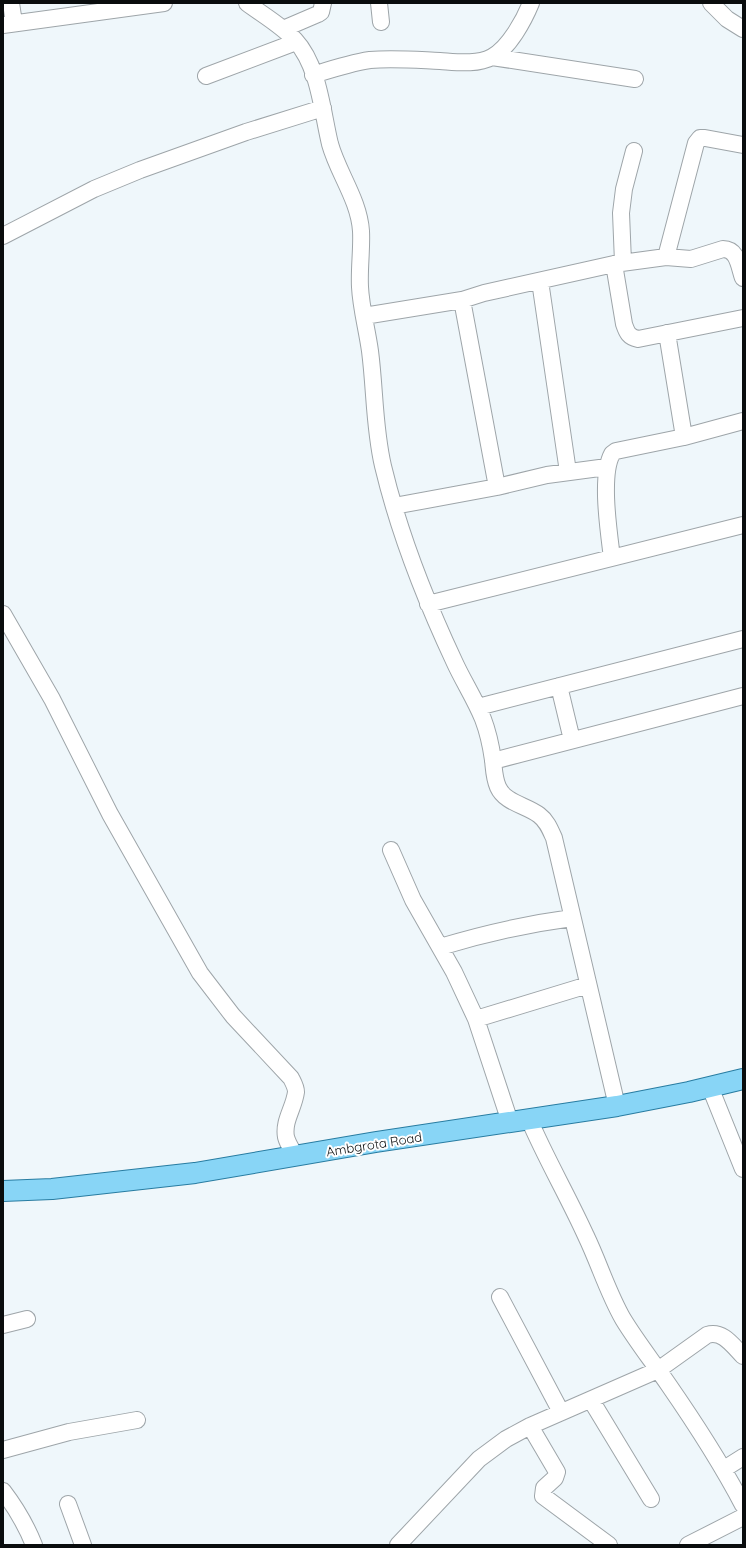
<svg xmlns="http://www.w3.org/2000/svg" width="746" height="1548" font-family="Quicksand,sans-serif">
  <rect width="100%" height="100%" fill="#eff7fb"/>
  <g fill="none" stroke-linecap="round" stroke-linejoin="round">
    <defs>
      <path id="minor" d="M11,3L14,23
        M247,3C263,15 281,25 295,40C319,66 322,111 330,144C338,173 359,200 361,231C362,249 359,268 360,287C361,308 367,329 370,351C375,389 374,428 383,466C399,533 425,599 454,661C463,681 475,699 483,719C488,732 491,746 493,760C494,769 494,778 498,787C505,803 526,805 539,815C547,821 550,829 554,838L617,1106
        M379,3L381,22
        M711,3L727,19L743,29
        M3,25L164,3
        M283,29L318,14L321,12L323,3
        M492,57L635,79
        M313,75C332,69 350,63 370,60C393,58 417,60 440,61C456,62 477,65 492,57C509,48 524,20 531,3
        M206,76L296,42
        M3,236L94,189L140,170L246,132L323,108
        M666,257L696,143L700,138H705L743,145
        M623,262L621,213L624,189L634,151
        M614,264L624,324C627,333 629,337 638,339L743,318
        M540,281L568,472
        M462,300L497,487
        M364,316L462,300L484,293L614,264L666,257L691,259L723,249C738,249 739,267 743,278
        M667,333L684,437
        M394,506L497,487L547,475L607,467
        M612,558C609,533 600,476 612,454L616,451L684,437L743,421
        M428,604L743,525
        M3,614L52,699L110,814L200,973L233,1016L291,1078C293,1082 296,1087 296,1092C294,1108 283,1121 286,1137C288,1145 293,1151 296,1157
        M559,686L572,740
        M478,707L743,639
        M493,761L743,696
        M391,850L413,900L454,972L476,1019L510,1122
        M440,947C483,934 527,924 572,918
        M476,1019L588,985
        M710,1087L743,1169
        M529,1119C546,1159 568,1196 586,1236C599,1263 608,1293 623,1319C637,1342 653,1362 668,1384C695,1423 721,1463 743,1505
        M500,1297L561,1412
        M3,1325L27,1319
        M591,1400L651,1499
        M530,1426L557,1472L555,1478L544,1488L543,1496L609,1545
        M3,1450L69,1432L137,1420
        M724,1469L743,1457
        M3,1491C16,1508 26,1525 34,1545
        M68,1504L83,1545
        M398,1545L479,1459L506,1439L530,1426L658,1370L707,1335C723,1330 733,1346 743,1356
        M688,1545L743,1517"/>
      <path id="major" d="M3,1191L52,1189L195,1173L376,1142L617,1106L689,1092L743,1079"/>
    </defs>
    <!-- minor casing -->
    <use href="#minor" stroke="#9ea5a9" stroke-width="18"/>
    <!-- major casing -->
    <use href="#major" stroke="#287ca1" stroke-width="22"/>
    <!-- minor -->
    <use href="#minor" stroke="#fff" stroke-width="16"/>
    <!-- major -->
    <use href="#major" stroke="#88d5f6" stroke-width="20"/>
  </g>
  <g text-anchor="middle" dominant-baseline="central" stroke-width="4" stroke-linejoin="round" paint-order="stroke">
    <!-- street labels -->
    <g font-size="13" fill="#090c0d" stroke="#fff">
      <text transform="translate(374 1144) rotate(-9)">Ambgrota Road</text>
    </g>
  </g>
  <!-- border -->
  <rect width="746" height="1548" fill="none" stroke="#090c0d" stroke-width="8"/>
</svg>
